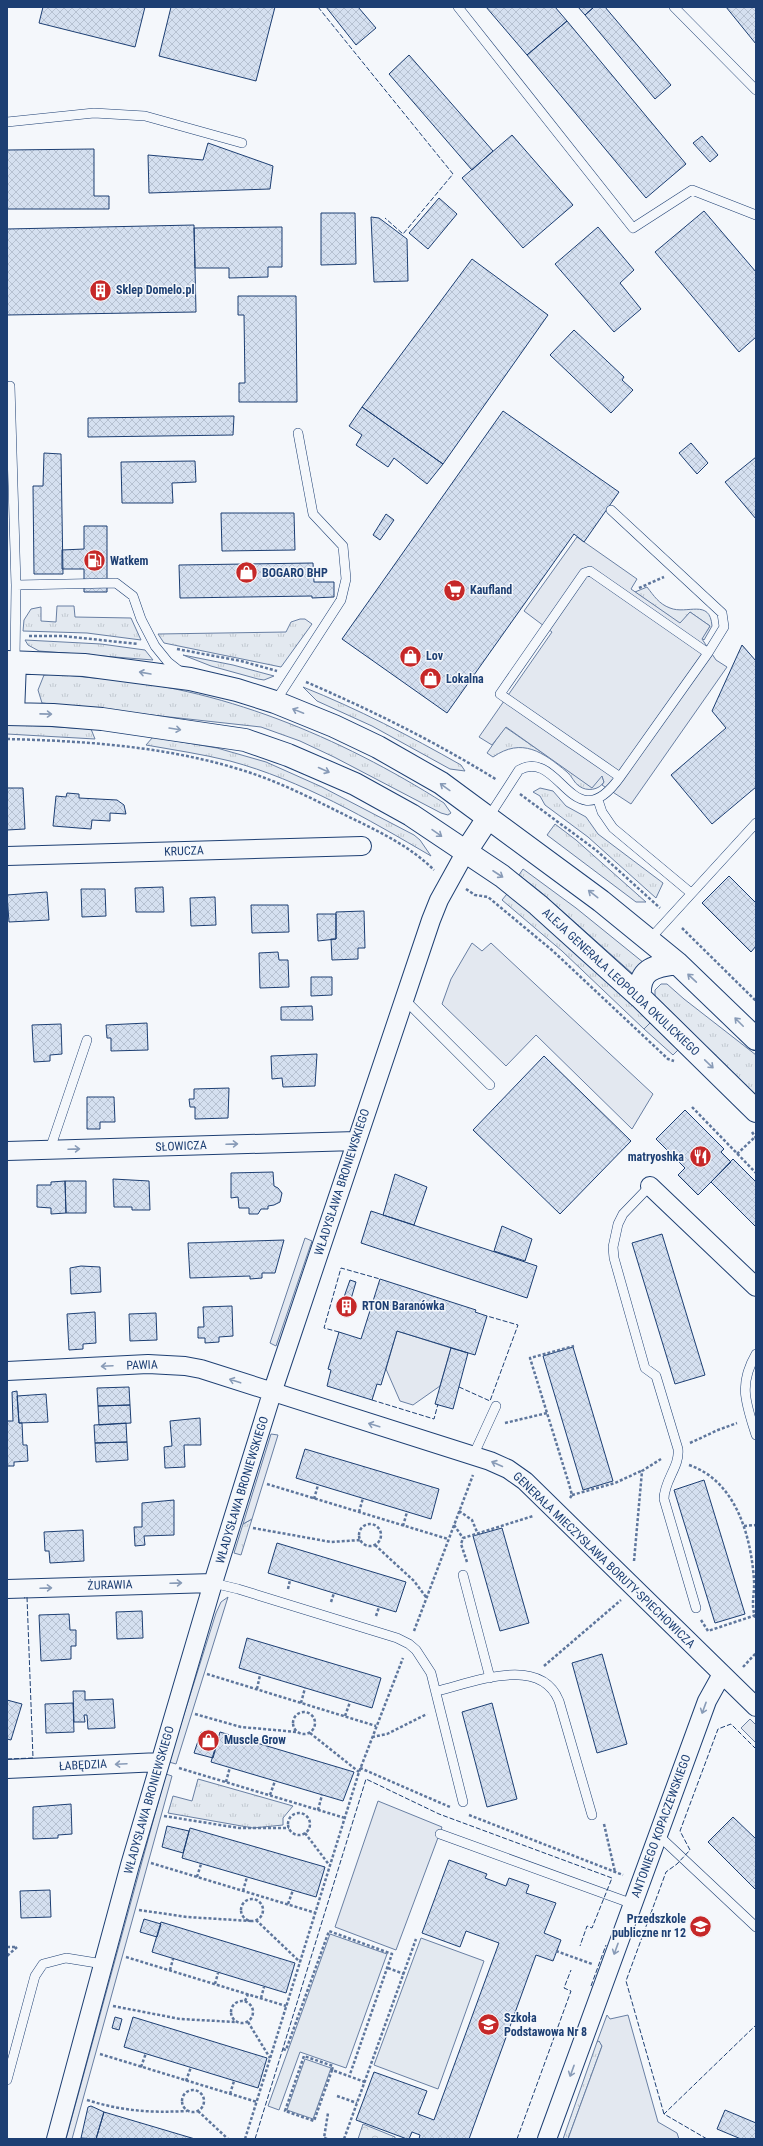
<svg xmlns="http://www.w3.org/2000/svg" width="763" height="2146" font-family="'Roboto Condensed',sans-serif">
  <defs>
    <pattern id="grass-tufts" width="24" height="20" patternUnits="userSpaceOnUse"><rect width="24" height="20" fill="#e3e9f0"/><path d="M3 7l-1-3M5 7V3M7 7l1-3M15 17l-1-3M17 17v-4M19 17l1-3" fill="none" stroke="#c2c9d1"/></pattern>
    <pattern id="forest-crowns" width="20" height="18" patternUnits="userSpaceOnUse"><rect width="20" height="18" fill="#e3e9f0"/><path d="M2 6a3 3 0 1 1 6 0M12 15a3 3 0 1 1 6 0" fill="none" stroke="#c2c9d1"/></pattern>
    <pattern id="building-cross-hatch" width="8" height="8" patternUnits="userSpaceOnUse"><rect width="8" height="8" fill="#d5e0f0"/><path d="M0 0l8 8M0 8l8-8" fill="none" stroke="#b6c1d1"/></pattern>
  </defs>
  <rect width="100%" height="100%" fill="#f4f7fb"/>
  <!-- grass -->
  <path fill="url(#grass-tufts)" stroke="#687fa3" d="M647,587C654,596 659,604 670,608C687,615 710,598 712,626L704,640L702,638L710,626L690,612L680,624L635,592Z
    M57,606H74L75,617L131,618L141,640L87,633L23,631L24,620L31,609L41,607V621L56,622Z
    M300,619H305L312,624L281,667L164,643L158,634L286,632L291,622Z
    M25,640L101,644L145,650L153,660L39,651L28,645Z
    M183,655L233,665L274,676L264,680L258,679L211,666Z
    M44,675C60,673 79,677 95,678C219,686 340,737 444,803L451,813L448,815L441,813L334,757L300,741L261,727L42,703L38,690Z
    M303,687C358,709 410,736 461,765L465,771L450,769L372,726L317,701Z
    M7,724L91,729L95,739L7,734Z
    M505,727L592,787L600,776H602L604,782C599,790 587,792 579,786C574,783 572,776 567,772C543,752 522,737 493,757L487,753Z
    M153,737L217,748L266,762L322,787L414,835L420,840L431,856C368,819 301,780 230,761C202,754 174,750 146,745Z
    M540,788L553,791L566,806L586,817L598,834L663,883L656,898L588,837L545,805L540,796L533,792Z
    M555,824L576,840L646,902H636L547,835Z
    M523,869L576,908L644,963L633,974L542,893L519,875Z
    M507,894L518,902L612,985L650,1023L644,1029L562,951L502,900Z
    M661,984H667L684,999L756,1055V1095L655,996V990Z
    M252,1519L241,1555L234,1553L243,1524Z
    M198,1779L293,1806L283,1818V1825L253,1828L168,1813L173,1796L192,1801Z
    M599,2040L602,2046L568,2139H563L597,2042Z"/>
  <!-- forest -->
  <path fill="url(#forest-crowns)" stroke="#687fa3" d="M363,2124L395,2137V2139H358Z"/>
  <!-- pitch -->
  <path fill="#e3e9f0" stroke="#687fa3" d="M330,1934L387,1954L346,2068L300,2052L279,2110L268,2106Z
    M421,1938L484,1961L438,2089L374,2065Z
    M305,2059L331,2068L313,2119L287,2110Z"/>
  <!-- parking -->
  <path fill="#e3e8f0" stroke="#687fa3" d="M577,537L637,579L631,589L680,623L690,612L710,626L702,639L716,660L727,667L631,804L602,785L604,782L602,776L592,788L506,727L492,745L479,737L552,632L524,611Z
    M472,943L482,951L491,943L653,1094L632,1129L536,1035L506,1066L442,1004L451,979Z
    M650,1023L678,1050L673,1055L644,1029Z
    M305,1238L312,1241L276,1346L270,1343Z
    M397,1331L451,1348L440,1386L413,1405L400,1401L386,1369Z
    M271,1434L278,1435L252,1519L243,1524Z
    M228,1597L176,1764L169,1762L216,1613L221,1602Z
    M750,1719L756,1725V1743L741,1728Z
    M166,1774L172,1776L72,2139H66Z
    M378,1801L442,1827L396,1950L335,1927Z
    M607,2015L610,2019L628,2015L658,2122L677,2133L679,2139H568L602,2046L599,2041L597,2042Z"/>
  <!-- building -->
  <path fill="url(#building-cross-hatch)" stroke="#1d3f73" d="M43,7H145L135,47L39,23Z
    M171,7H275L256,81L159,56Z
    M326,7H358L376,28L356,45Z
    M486,7H555L567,21L527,55Z
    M578,7H594L585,15Z
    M594,7H605L671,85L655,99L585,15Z
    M726,7H756V44Z
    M567,21L686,164L646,198L527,55Z
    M409,55L493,151L472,170L389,74Z
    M512,135L573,205L523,248L462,178Z
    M702,136L718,155L710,162L693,143Z
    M208,143L273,166L270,189L149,193L148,155L203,160Z
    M94,149V196H109V209H7V150Z
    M439,198L457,214L428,249L409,233Z
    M704,211L756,272V337L739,352L655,252Z
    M321,213H355L356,264L321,265Z
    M371,217L379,218L407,239L408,281L374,282Z
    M194,225L196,312L7,315V229Z
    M282,227V267H268V277L229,278V268H195L194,228Z
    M598,227L634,270L620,283L641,309L614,332L555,264Z
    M472,259L548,315L443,464L362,407Z
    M238,296H296L297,402H239V383H245L244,315H238Z
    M574,330L624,377L622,380L633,390L611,413L550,355Z
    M362,407L443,464L427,484L394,458L388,467L356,445L362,435L349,426Z
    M503,411L619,492L584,542L574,534L447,713L342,639Z
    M234,416L233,435L88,437V418Z
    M691,443L708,463L697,474L679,453Z
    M44,453L61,454L63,574H34L33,486H43Z
    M756,457V519L725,482Z
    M195,461L196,482L172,483L173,503H122L121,462Z
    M221,513H294L295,550L222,551Z
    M386,514L394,520L380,540L373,535Z
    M84,526H107V592H84V569H62V550L84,549Z
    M313,563L314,582H334V597L312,598V596L180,598L179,565Z
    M742,645L756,661V787L712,824L671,775L726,728L712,711Z
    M7,788H23L25,829L7,830Z
    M67,793L79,794V798L117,800L124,805L126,814L110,813V821L92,820L91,829L53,826L56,796L66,797Z
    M729,876L756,903V946L751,952L702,903Z
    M163,887L164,912H136L135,888Z
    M81,889H105L106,916L82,917Z
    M47,892L49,920L9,922L7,895Z
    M215,897L216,925L191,926L190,898Z
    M251,905H288L289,932L252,933Z
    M364,911L365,948H358V959L332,960L331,939H336V912Z
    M317,914H336V939L318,941Z
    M278,952L279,960H288L289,987L260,988L259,953Z
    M311,977H332V995L311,996Z
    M312,1006L313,1020H281V1007Z
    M147,1023L148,1050L111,1051V1038H107L106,1025Z
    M61,1024L62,1054L50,1055V1061L34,1062L32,1025Z
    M317,1054L315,1086L283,1087L282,1078L272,1079L271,1056Z
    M544,1056L631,1141L560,1214L473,1130Z
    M229,1088L228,1118L195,1119V1107H190L189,1099H194V1089Z
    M87,1097H114L115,1122H100V1129H87Z
    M685,1110L724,1149L721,1152L731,1162L698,1195L678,1175L685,1168L656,1139Z
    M733,1159L756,1182V1227L711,1182Z
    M273,1172L274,1186L278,1188L282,1193L280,1202L274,1205L268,1206V1209H261L258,1214H249V1208H239L238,1197L231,1198V1173Z
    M395,1174L427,1187L414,1225L383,1215Z
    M113,1179L149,1181L150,1210H132V1207H114Z
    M65,1181L66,1213L51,1214V1208L37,1207V1185H51V1182Z
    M65,1181H86V1213H66Z
    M371,1211L537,1266L527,1298L361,1243Z
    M502,1226L532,1239L525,1261L494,1251Z
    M662,1234L705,1375L675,1384L632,1243Z
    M284,1240L275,1273H262V1278L250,1279V1276L190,1278L188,1243Z
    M81,1266L100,1267L101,1292L71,1294L70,1268Z
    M380,1279L476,1310L475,1312L487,1316L475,1355L397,1331L381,1385L377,1384L372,1400L327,1386L331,1370L328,1369L339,1332L361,1339Z
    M350,1280L356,1282L351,1299L344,1297Z
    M344,1299L353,1301L349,1313L340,1311Z
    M232,1306L233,1336L219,1337V1342L205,1343V1338H198V1327H204L203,1307Z
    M95,1312L96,1343L83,1344V1349L69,1350L67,1314Z
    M156,1313L157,1340L130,1341L129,1314Z
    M573,1347L613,1481L583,1490L543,1356Z
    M451,1348L468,1353L453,1409L435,1404Z
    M129,1387L130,1405L98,1406L97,1388Z
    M17,1391L19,1423H22L23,1445H27L28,1461L14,1462V1466H7V1421H13L12,1392Z
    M46,1394L48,1422L19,1423L17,1396Z
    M130,1405L131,1423L99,1425L98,1406Z
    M200,1418L201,1445H184L185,1467L165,1468L164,1447L172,1446L170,1421Z
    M126,1423L127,1442L95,1443L94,1425Z
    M127,1442L128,1460L96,1462L95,1443Z
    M305,1449L439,1489L431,1519L296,1478Z
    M704,1480L745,1614L715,1623L674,1490Z
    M174,1500V1535L144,1536L145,1545L135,1546L134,1527H142V1503Z
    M502,1528L529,1623L500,1631L473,1536Z
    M83,1530L84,1561L50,1563L49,1551H45L44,1532Z
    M277,1543L406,1582L396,1612L268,1573Z
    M142,1611L143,1638L117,1639L116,1612Z
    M69,1614L70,1630H76V1646H71V1659L41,1661L39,1615Z
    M247,1638L381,1678L372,1708L239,1668Z
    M602,1654L627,1744L597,1753L572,1663Z
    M73,1691H85V1700L113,1699L115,1728L88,1729L87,1715H84L85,1722H74Z
    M7,1700L22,1704L11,1740L7,1739Z
    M73,1703L74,1732L46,1733L45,1704Z
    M492,1703L517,1799L487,1807L462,1712Z
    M201,1732L219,1737L213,1758L194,1753Z
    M220,1732L354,1772L343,1801L211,1762Z
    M71,1804L72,1834L58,1835V1838L33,1839V1807Z
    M733,1817L756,1839V1890L708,1842Z
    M167,1826L189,1831L183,1853L162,1847Z
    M190,1828L325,1867L316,1897L182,1858Z
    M449,1860L487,1874L485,1878L506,1886L509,1878L529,1885L526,1893L556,1903L544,1933L561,1940L553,1961L536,1955L469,2139H419L420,2135L412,2132L409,2139H407L356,2120L374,2072L427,2091L418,2114L434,2120L499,1943L466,1931L460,1947L422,1933Z
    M50,1890L51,1917L21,1918L20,1891Z
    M144,1919L161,1924L157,1937L140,1932Z
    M161,1922L295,1963L286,1993L152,1952Z
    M115,2017L122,2019L119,2030L112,2028Z
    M133,2017L267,2058L258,2088L124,2047Z
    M91,2106L104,2112L96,2139L81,2138L88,2107Z
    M725,2110L756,2123V2139H741L717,2129Z
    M104,2112L195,2139H96Z"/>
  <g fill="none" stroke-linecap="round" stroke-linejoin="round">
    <defs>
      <path id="lane" d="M458,7L633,228L692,190L756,215
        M674,7L756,90
        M7,122L94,113L145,116L242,143
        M10,386L16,585L15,662
        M611,510L722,613L724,627L708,653
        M16,585L116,583L133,596L141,619L155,646L168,662L182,673
        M275,702L341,600L346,579L343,546L313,514L298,433
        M598,800L602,812L613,828L691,893
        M488,818L519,770C560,747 573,843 620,777L708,653L590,571L584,573L500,694L620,777
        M649,940L756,823
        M404,999L490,1085
        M50,1149L87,1040
        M650,1186L623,1214L618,1224L613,1247L614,1258L645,1368L656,1376L678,1449C680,1467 664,1480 664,1499L696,1608
        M756,1354C738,1385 746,1403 756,1435
        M473,1456L496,1406
        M463,1575L490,1678
        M213,1583L238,1589L397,1638L409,1644L416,1650L431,1673L463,1802
        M437,1691C472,1683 540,1654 559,1701L592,1815
        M440,1834L633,1904
        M658,1835L756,1927
        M7,2080L35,1976L43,1964L66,1958L103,1964"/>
      <path id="street" d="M7,856L362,846
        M7,1151L356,1141
        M650,1186L756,1287
        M7,1371L148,1364L185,1366L201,1369L490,1461L508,1469L525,1481L756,1707
        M7,1589L213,1583
        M7,1769L160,1762
        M56,2139L130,1865L213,1583L272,1393L431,920L439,900L465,853
        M547,2139L707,1701L722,1674"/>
      <path id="secondary" d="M7,662L84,665L190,679L237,690L275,702L334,726L378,747L441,783L601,901L677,963L756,1039
        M7,714L53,715L102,719L245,740L288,755L355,784L411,815L502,876L538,905L640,997L756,1111
        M13,714L15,662
        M465,853L488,818
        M640,997C638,970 653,966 677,963"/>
    </defs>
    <!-- lane casing -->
    <use href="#lane" stroke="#1d3f73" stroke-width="10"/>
    <!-- street casing -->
    <use href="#street" stroke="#1d3f73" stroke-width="20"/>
    <!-- secondary casing -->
    <use href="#secondary" stroke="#1d3f73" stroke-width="24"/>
    <!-- path -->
    <path stroke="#5e769c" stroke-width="2.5" stroke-dasharray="3 2" stroke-linecap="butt" d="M639,588L664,577
      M29,636H63L138,644
      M177,649L241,661L277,671
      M306,682C371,710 436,742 497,780
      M7,739C84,741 161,746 235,768C274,779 311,798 347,816C378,831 410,846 434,870
      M520,794L596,850L660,908
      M466,889L475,895L488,897L553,951L668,1059L674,1061
      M682,928L756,1001
      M692,1107L756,1173
      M752,1132L756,1138
      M737,1154L755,1137
      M505,1423L547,1413
      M690,1443L718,1430L737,1423
      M689,1465C736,1481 751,1536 754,1580C755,1594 750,1605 756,1619
      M267,1484L448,1539
      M572,1495L615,1483L641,1471
      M570,1498L572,1495L569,1484L530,1358L574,1346
      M314,1499L318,1485
      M459,1511L472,1520L477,1532
      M359,1512L363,1498
      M359 1535a11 11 0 1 1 22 0a11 11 0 1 1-22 0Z
      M454,1525L463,1538
      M403,1526L407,1512
      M744,1526L756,1525
      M253,1528L331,1542L361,1540
      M375,1545L414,1581L426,1597
      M634,1561L642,1471L661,1459
      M467,1562L461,1544L463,1538L533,1516
      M288,1589L290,1580
      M331,1602L334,1593
      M376,1616L379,1607
      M701,1620L708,1631L756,1615
      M414,1631L473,1475
      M544,1666L621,1600
      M743,1667L756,1653
      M207,1674L376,1726
      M257,1689L260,1675
      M301,1703L305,1688
      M293 1723a11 11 0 1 1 22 0a11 11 0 1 1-22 0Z
      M195,1714L241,1727L297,1732
      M345,1716L350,1702
      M310,1733L359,1772
      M372,1737L387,1734L427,1714
      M179,1768L345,1818
      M360,1768L450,1807
      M226,1782L230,1767
      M270,1795L275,1781
      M318,1810L322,1795
      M288 1824a11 11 0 1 1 22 0a11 11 0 1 1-22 0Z
      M469,1815L623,1875
      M164,1816L239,1828H289
      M604,1824L615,1872
      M305,1833L330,1866
      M151,1863L316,1913
      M197,1877L201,1864
      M243,1891L247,1877
      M241 1910a11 11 0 1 1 22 0a11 11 0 1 1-22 0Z
      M288,1904L293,1890
      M139,1910L187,1917L251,1921
      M256,1920L300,1962
      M7,1947H17L7,1956
      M556,1951L592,1964
      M126,1957L286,2006
      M388,1968L404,1974
      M170,1970L173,1959
      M215,1984L218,1973
      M261,1998L264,1987
      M231 2012a11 11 0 1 1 22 0a11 11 0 1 1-22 0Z
      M245,2001L248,1994
      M113,2006L180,2019L236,2022
      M248,2022L270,2058
      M283,2049L286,2050L329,1931L392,1954L349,2077
      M100,2054L257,2102
      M141,2067L146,2053
      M332,2070L333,2066L304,2056L285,2111L314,2121L332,2070L365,2082
      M186,2081L191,2067
      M182 2101a11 11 0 1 1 22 0a11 11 0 1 1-22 0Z
      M230,2094L234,2081
      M337,2096L357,2103
      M87,2100C122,2111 150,2113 187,2111
      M198,2111L228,2139
      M245,2139L359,1772L403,1658
      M327,2139L324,2138L328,2113
      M344,2139L416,1939"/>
    <!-- lane -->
    <use href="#lane" stroke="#f4f7fb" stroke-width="9"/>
    <!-- street -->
    <use href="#street" stroke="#f4f7fb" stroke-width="18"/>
    <!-- secondary -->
    <use href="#secondary" stroke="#f4f7fb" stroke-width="22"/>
    <!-- fence -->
    <path stroke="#1d3f73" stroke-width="1" stroke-dasharray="5 2" stroke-linecap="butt" d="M318,7L453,174L403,234L385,218
      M339,1332L324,1328L341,1268L380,1279
      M459,1387L490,1401L518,1325L487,1316
      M372,1400L434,1419L438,1404
      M7,1759L33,1758L27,1597L24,1598
      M591,1986L606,1945
      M664,2114L626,1981L666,1872L677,1864L690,1850L680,1831L718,1729L731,1724L756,1749
      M255,2139L366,1779L439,1814L612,1878L592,1928L587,1926L580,1946
      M517,2139L571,1991L564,1988L571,1970
      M707,2139L664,2114L756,2025"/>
  </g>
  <!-- one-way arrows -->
  <defs><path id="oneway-shaft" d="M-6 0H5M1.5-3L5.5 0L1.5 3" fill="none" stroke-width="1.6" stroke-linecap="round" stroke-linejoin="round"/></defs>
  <g stroke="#889bb7">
    <use href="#oneway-shaft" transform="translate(145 673) rotate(-170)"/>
    <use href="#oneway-shaft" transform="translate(298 711) rotate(-158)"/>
    <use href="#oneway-shaft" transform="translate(46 714) rotate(1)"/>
    <use href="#oneway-shaft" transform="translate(175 729) rotate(9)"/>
    <use href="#oneway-shaft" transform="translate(324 770) rotate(24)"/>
    <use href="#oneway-shaft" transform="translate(445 787) rotate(-144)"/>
    <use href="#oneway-shaft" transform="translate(437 833) rotate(35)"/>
    <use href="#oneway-shaft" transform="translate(498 874) rotate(33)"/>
    <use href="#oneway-shaft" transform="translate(593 894) rotate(-142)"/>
    <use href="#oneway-shaft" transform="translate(692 978) rotate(-137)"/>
    <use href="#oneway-shaft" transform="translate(739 1022) rotate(-135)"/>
    <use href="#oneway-shaft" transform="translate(709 1064) rotate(44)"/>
    <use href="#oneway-shaft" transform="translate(232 1144) rotate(-2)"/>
    <use href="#oneway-shaft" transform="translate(74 1149) rotate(-2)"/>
    <use href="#oneway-shaft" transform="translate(107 1366) rotate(177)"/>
    <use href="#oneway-shaft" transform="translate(235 1381) rotate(-162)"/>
    <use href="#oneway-shaft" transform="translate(374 1425) rotate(-163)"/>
    <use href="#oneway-shaft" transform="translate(497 1464) rotate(-156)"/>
    <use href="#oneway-shaft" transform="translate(176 1583) rotate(-2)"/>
    <use href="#oneway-shaft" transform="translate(46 1588) rotate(-2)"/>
    <use href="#oneway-shaft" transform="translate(704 1708) rotate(110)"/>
    <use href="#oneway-shaft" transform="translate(121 1764) rotate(177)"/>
    <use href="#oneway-shaft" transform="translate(616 1949) rotate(110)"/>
    <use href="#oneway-shaft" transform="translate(572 2071) rotate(110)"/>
  </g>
  <!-- icons -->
  <defs>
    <symbol id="building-disc" viewBox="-11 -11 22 22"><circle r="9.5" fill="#c62828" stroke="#f4f7fb"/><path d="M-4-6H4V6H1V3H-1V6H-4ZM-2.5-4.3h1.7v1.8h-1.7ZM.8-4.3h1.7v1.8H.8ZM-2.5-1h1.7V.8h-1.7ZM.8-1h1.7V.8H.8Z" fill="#fff"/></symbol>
    <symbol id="fuel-disc" viewBox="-11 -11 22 22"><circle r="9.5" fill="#c62828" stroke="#f4f7fb"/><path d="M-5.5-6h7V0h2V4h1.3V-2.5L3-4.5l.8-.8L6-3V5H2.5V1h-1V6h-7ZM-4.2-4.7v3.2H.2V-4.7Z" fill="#fff"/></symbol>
    <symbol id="shop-disc" viewBox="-11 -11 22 22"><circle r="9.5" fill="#c62828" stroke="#f4f7fb"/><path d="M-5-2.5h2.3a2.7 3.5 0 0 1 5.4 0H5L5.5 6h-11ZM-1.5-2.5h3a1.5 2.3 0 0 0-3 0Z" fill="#fff"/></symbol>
    <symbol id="supermarket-disc" viewBox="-11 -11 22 22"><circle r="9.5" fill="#c62828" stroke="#f4f7fb"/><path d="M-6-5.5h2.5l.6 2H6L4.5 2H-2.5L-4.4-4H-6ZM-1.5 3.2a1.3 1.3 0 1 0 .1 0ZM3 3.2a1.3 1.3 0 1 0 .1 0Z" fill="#fff"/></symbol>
    <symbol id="restaurant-disc" viewBox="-11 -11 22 22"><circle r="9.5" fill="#c62828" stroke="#f4f7fb"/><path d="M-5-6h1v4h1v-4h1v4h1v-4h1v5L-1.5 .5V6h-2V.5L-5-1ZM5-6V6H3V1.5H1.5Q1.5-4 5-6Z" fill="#fff"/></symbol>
    <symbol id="school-disc" viewBox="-11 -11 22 22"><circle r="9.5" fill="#c62828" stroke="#f4f7fb"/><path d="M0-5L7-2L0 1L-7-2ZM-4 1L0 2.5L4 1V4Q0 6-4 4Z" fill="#fff"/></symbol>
  </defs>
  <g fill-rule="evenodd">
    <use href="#building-disc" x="88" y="278" width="25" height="25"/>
    <use href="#fuel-disc" x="82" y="548" width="25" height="25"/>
    <use href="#shop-disc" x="234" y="560" width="25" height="25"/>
    <use href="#supermarket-disc" x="442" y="578" width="25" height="25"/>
    <use href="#shop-disc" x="398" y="644" width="25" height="25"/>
    <use href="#shop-disc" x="418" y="666" width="25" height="25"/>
    <use href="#restaurant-disc" x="688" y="1144" width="25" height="25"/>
    <use href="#building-disc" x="334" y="1294" width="25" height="25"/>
    <use href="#shop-disc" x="196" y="1728" width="25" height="25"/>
    <use href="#school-disc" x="688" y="1914" width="25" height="25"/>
    <use href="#school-disc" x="476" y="2012" width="25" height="25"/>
  </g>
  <g text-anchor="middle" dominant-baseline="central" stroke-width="3" stroke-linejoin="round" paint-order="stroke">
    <!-- poi labels -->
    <g font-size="12" font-weight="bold" fill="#1d3f73" stroke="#f4f7fb" text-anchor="start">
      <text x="116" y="290">Sklep Domelo.pl</text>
      <text x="110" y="561">Watkem</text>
      <text x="262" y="573">BOGARO BHP</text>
      <text x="470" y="590">Kaufland</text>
      <text x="426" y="656">Lov</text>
      <text x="446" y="679">Lokalna</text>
      <text x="684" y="1157" text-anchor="end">matryoshka</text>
      <text x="362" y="1306">RTON Baranówka</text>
      <text x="224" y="1740">Muscle Grow</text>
      <text x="686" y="1919" text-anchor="end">Przedszkole<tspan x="686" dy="14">publiczne nr 12</tspan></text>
      <text x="504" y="2018">Szkoła<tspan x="504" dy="14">Podstawowa Nr 8</tspan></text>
    </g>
    <!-- street labels -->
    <g font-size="12" fill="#1d3f73" stroke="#f4f7fb">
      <text transform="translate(184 851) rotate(-2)">KRUCZA</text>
      <text transform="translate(621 982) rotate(43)">ALEJA GENERAŁA LEOPOLDA OKULICKIEGO</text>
      <text transform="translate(181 1146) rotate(-2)">SŁOWICZA</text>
      <text transform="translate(342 1182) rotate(-72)">WŁADYSŁAWA BRONIEWSKIEGO</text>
      <text transform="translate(142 1365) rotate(-2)">PAWIA</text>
      <text transform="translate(242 1490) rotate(-73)">WŁADYSŁAWA BRONIEWSKIEGO</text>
      <text transform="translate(604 1560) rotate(44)">GENERAŁA MIECZYSŁAWA BORUTY-SPIECHOWICZA</text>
      <text transform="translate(110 1585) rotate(-2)">ŻURAWIA</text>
      <text transform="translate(83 1765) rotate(-3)">ŁABĘDZIA</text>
      <text transform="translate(149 1800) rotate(-74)">WŁADYSŁAWA BRONIEWSKIEGO</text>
      <text transform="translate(661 1826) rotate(-70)">ANTONIEGO KOPACZEWSKIEGO</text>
    </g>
  </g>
  <!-- border -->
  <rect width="763" height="2146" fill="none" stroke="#1d3f73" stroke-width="16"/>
</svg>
